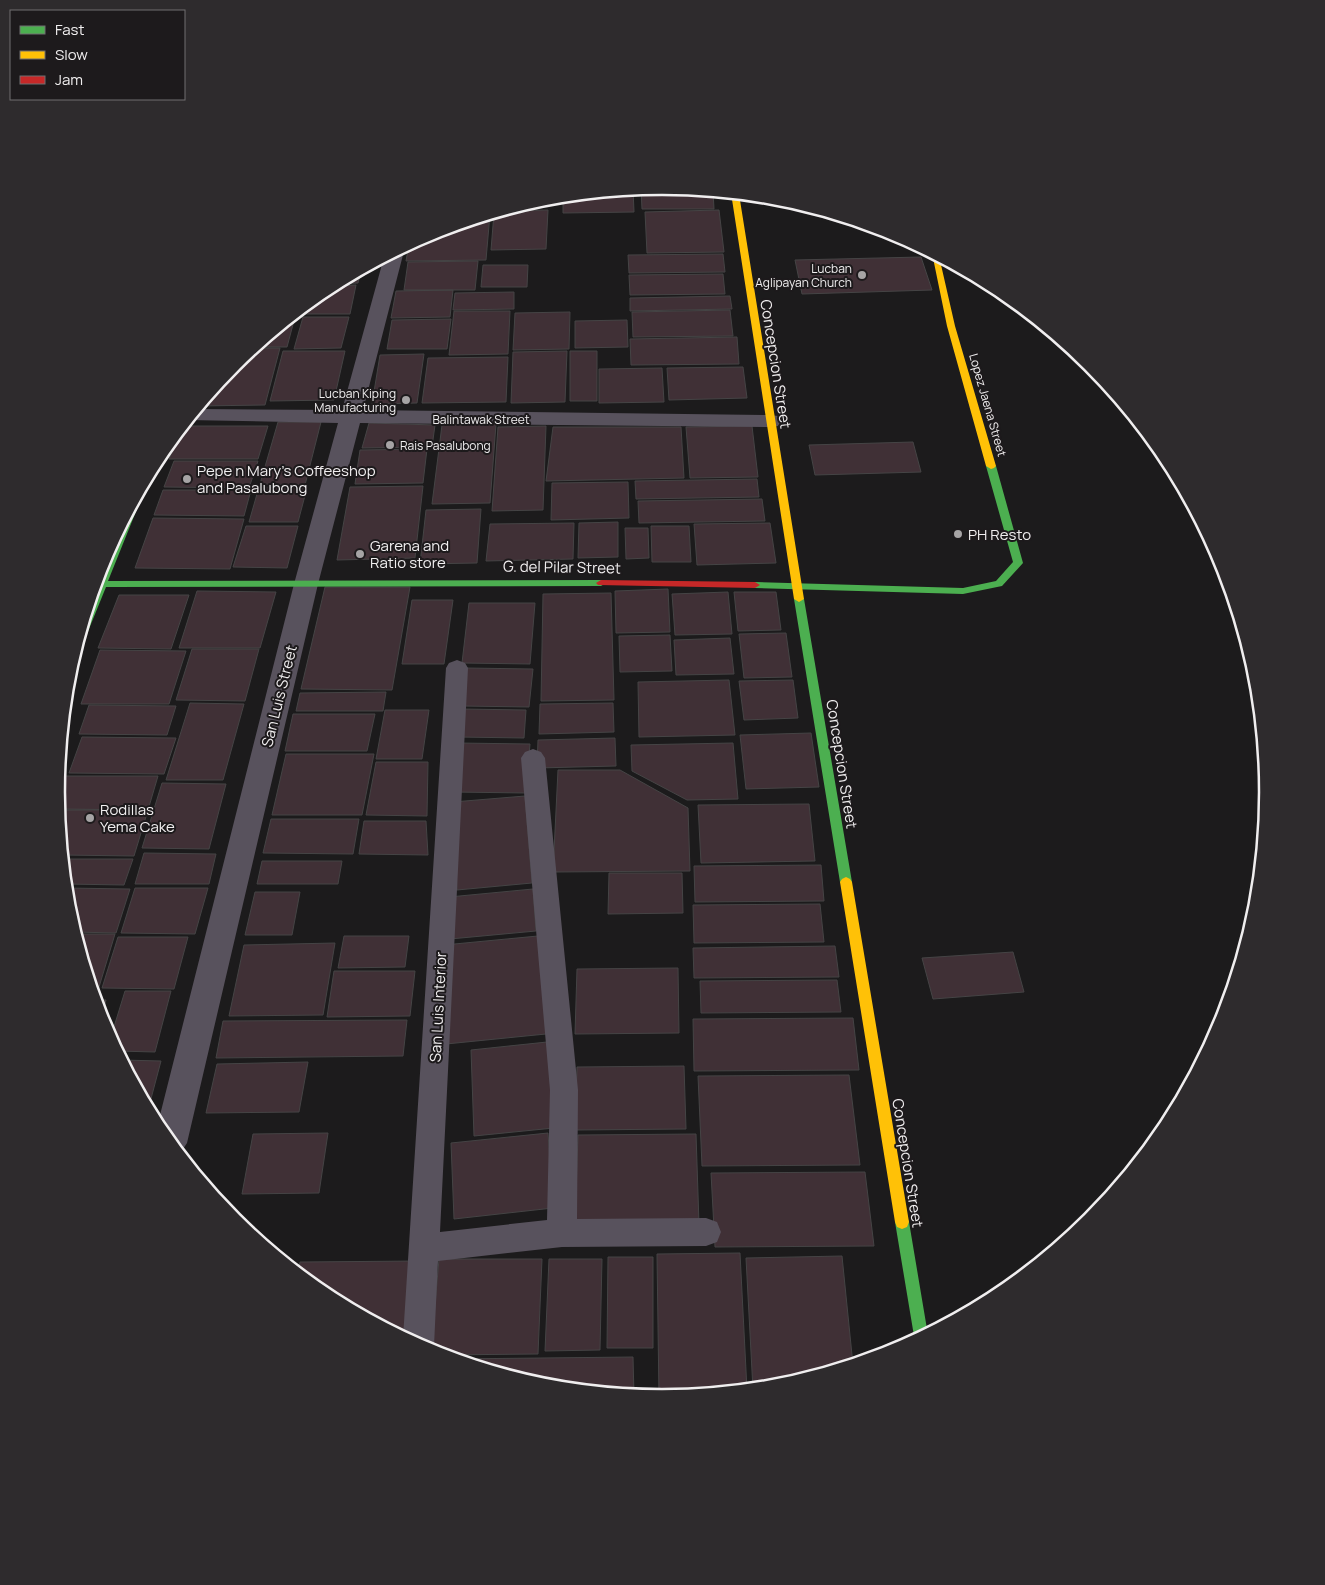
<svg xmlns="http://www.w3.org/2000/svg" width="1325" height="1585" font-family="Manrope,sans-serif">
  <rect width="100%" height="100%" fill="#1c1b1c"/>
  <!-- building -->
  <path fill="#403036" stroke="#454445" d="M663,186L713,191L714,209H642L641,188Z
    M633,189L634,212L563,213V196Z
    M540,199L539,208L509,209Z
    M548,210L546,249L491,250L494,213L502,211Z
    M719,210L724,252L647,253L645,212Z
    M490,214L486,260L406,261L409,244L431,232Z
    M723,254L725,272L629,273L628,255Z
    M921,257L932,290L802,294L795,260Z
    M478,261L475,290H404L408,262Z
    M483,265H528L527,287H481Z
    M361,270L358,283L335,284Z
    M723,274L725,294L630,295L629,275Z
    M356,285L350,314H299L300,309L331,286Z
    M453,290L450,317L391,318L396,291Z
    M514,292V309L453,310L455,293Z
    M730,296L732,309L630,311V298Z
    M730,310L733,336L633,337L632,312Z
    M454,311H510L508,354L449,355Z
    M570,312L569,349L513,350L515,313Z
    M291,317H295L287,347H254Z
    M303,317H349L341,348L294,349Z
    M451,319L447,349H387L392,320Z
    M627,320L628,347L575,348V321Z
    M737,337L739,364L631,365L630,339Z
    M252,348H280L265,405L199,406L234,364Z
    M283,351H345L334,400L270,401Z
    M567,351L565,402L511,403L513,352Z
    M570,351H597V401H570Z
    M424,354L417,403L372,404L380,355Z
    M508,357L506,402L422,403L428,358Z
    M743,367L747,398L669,400L667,368Z
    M662,368L664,402L599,403V369Z
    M278,422H321L305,485L260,484Z
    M369,423L435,425L432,447L362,448Z
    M496,424L490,503L432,504L442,425Z
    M183,426H268L258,459H169Z
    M546,426L543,510L492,511L498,427Z
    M752,426L758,477L690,478L686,427Z
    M553,427H681L684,478L546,481Z
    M913,442L921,472L815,475L809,445Z
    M427,449L423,483L355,484L360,450Z
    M174,461H258L249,488L164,487Z
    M757,479L759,497L636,499L635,481Z
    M628,482L629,518L551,520L552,483Z
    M423,486L415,558L337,560L350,487Z
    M259,487L307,488L298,522H249Z
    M163,490H251L244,516L154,515Z
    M762,499L765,521L639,523L638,501Z
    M481,509L477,563L420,564L426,510Z
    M153,518L244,519L230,569L135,568Z
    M618,522V557L578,558L579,523Z
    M574,523L573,559L486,561L490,524Z
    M770,523L776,563L697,565L694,524Z
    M246,526H298L287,568L233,567Z
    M651,526H689L691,562H652Z
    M625,528H648L649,558L626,559Z
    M325,587H410L392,690L301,689Z
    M668,589L670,632L616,633L615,591Z
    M197,591L276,592L260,648H179Z
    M728,592L732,634L675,635L672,594Z
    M734,592H776L781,630L738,631Z
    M611,593L614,700L541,701L543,594Z
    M119,595H189L171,649L98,648Z
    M412,600H453L444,664H402Z
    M469,603H535L530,664L462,663Z
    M786,633L792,677L744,678L739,634Z
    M670,635L672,671L620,672L619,636Z
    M730,638L734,674L676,675L674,640Z
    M192,649H259L245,701L176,700Z
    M100,650L186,651L169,704H81Z
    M466,668L533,669L529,707L462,706Z
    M729,680L735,735L639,737L638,682Z
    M793,680L798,718L744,720L739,681Z
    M386,692L383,711H296L300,693Z
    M190,703L244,704L223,780H166Z
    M613,703L614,732L539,734L540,704Z
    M89,705L176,706L167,735L79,734Z
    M461,709L526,710L524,738L457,737Z
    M385,710H429L422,759H376Z
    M293,714H375L367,751H285Z
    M811,733L819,787L746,789L740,735Z
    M82,737L176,738L164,774L69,773Z
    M615,738L616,766L537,768L538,740Z
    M458,743L530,744L526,793L452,792Z
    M733,743L738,799L687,800L632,771L631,745Z
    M286,754H374L362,815H272Z
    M376,762H428L427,816L366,815Z
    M558,770H620L688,808L690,871L553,872Z
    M58,776H158L148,810L58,809Z
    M162,783L226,784L209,849L142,848Z
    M525,796L532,883L457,890L453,802Z
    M809,804L815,861L701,863L698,805Z
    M58,810H148L134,856L62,855Z
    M271,819H359L353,854L263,853Z
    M364,821H426L428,855L359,854Z
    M144,853L216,854L209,884H135Z
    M63,859H133L124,885L65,884Z
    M262,861H342L338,884H257Z
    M821,865L824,901L695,902L694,866Z
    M609,873H682L683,913L608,914Z
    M66,888L130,889L116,933L74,932L68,910Z
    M135,888H208L195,934L121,933Z
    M533,889L536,931L450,939L449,897Z
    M255,892H300L292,935H245Z
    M820,904L824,942L694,943L693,905Z
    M75,934H115L96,997H94Z
    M344,936H409L405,967L338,968Z
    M538,936L546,1034L446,1044L444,945Z
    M118,937H188L174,989L102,988Z
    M335,943L323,1015L229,1016L244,945Z
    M835,946L839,977L694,978L693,948Z
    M1013,952L1024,992L933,999L922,958Z
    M678,968L679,1033L575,1034L577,969Z
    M334,971H415L410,1016L327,1017Z
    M837,980L841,1012L701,1013L700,981Z
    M125,991H171L155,1052L117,1051L110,1040Z
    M95,1000H106L101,1018Z
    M853,1018L859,1070L694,1071L693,1019Z
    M407,1020L403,1056L216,1058L223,1021Z
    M547,1042L554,1128L474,1136L471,1050Z
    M121,1060L161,1061L148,1110Z
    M308,1062L299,1112L206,1113L217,1064Z
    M684,1066L686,1129L575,1130L577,1067Z
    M849,1075L860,1165L702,1166L698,1076Z
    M328,1133L319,1193L242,1194L253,1134Z
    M548,1133L553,1208L454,1219L451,1143Z
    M696,1134L699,1224L575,1225L578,1135Z
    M865,1172L874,1246L715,1247L711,1173Z
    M740,1253L747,1390L659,1398L657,1254Z
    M842,1256L853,1365L780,1387L753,1390L746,1258Z
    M608,1257H653V1348H607Z
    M439,1259H542L538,1354L438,1355L431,1353Z
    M549,1259H602L600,1350L545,1351Z
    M419,1261L411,1342L325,1296L298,1274L300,1262Z
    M633,1357L634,1396L544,1387L450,1359Z"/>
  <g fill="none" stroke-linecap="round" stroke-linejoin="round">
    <!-- lane -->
    <path fill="#58525d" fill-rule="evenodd" d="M457,660L465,663L468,668L440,1232L547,1220L550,1090L521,758L525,752L533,749L541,752L545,758L578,1090L577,1219L706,1218L717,1222L721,1232L717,1242L706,1246L562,1247L438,1261L434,1346L431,1353L403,1338L446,668L449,663Z"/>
    <!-- street -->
    <path fill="#58525d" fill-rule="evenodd" d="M402,248L404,251L363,410L770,415L778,416L781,421L778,426L770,427L360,423L318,584L187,1143L179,1155L157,1127L294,584L338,423L187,420L197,409L342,410L384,257Z"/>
    <!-- fast -->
    <path fill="#4caf50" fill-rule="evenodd" d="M991,463L996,466L1023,563L1002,586L963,594L755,588L750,585L755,582L963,588L996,581L1013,562L986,466Z
      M139,491L143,494L108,581L601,580L606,583L601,586L106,587L78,656L77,659H72L96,581H98L119,529Z
      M799,596L804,599L852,882L850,885H842L840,882L794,599Z
      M902,1215L907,1217L909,1222L928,1335L915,1342L895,1222L897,1217Z"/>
    <!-- slow -->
    <path fill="#ffc107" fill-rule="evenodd" d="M731,193L739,194L804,599L799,602L794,599Z
      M932,253L939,256L955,326L996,466L994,468L991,469L986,466L947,326Z
      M846,877L850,879L852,882L909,1222L907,1227L902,1229L897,1227L895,1222L840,882L842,879Z"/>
    <!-- jam -->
    <path fill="#c62828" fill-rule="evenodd" d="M601,580L755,582L760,585L755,588L598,585L596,583Z"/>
  </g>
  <!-- markers -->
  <g fill="#a6a4a5" stroke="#1d1a1c" stroke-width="2">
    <circle cx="862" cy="275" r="5"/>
    <circle cx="406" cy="400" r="5"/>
    <circle cx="390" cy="445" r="5"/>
    <circle cx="187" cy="479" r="5"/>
    <circle cx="958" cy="534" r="5"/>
    <circle cx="360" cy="554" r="5"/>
    <circle cx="90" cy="818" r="5"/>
  </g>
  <g text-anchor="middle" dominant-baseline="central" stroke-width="4" stroke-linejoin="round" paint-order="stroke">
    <!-- far-poi labels -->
    <g font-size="12" fill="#f0eeef" stroke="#1d1a1c" text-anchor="end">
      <text x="852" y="268">Lucban<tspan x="852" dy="14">Aglipayan Church</tspan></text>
      <text x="396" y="393">Lucban Kiping<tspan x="396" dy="14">Manufacturing</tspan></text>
      <text x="400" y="445" text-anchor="start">Rais Pasalubong</text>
    </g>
    <!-- far-street labels -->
    <g font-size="12" fill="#f0eeef" stroke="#1d1a1c">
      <text transform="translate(988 405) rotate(74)">Lopez Jaena Street</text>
      <text x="481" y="419">Balintawak Street</text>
    </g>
    <!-- street labels -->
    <g font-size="15" fill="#f0eeef" stroke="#1d1a1c">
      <text transform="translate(776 364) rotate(81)">Concepcion Street</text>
      <text transform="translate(562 567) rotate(1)">G. del Pilar Street</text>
      <text transform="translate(279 696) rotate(-76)">San Luis Street</text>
      <text transform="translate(842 764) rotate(81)">Concepcion Street</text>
      <text transform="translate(438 1007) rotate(-87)">San Luis Interior</text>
      <text transform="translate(908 1163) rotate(81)">Concepcion Street</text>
    </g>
    <!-- poi labels -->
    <g font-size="15" fill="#f0eeef" stroke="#1d1a1c" text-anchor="start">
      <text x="197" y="470">Pepe n Mary's Coffeeshop<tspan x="197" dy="17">and Pasalubong</tspan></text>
      <text x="968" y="534">PH Resto</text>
      <text x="370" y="545">Garena and<tspan x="370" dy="17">Ratio store</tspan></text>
      <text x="100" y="809">Rodillas<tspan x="100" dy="17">Yema Cake</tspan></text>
    </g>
  </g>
  <!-- crop -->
  <path d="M0 0H1325V1585H0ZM65 792a597 597 0 1 1 1194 0a597 597 0 1 1-1194 0Z" fill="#2e2b2d" fill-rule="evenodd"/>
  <path fill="none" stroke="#f0eeef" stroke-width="2.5" d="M65 792a597 597 0 1 1 1194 0a597 597 0 1 1-1194 0Z"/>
  <!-- legend -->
  <rect x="10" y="10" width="175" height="90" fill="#1d1a1c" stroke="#716f70"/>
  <rect x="20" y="26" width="25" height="8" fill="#4caf50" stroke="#716f70"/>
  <text x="55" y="35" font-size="15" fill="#f0eeef">Fast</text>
  <rect x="20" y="51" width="25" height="8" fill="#ffc107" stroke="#716f70"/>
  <text x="55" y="60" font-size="15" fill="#f0eeef">Slow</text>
  <rect x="20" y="76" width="25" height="8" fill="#c62828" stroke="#716f70"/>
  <text x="55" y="85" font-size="15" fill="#f0eeef">Jam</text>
</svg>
